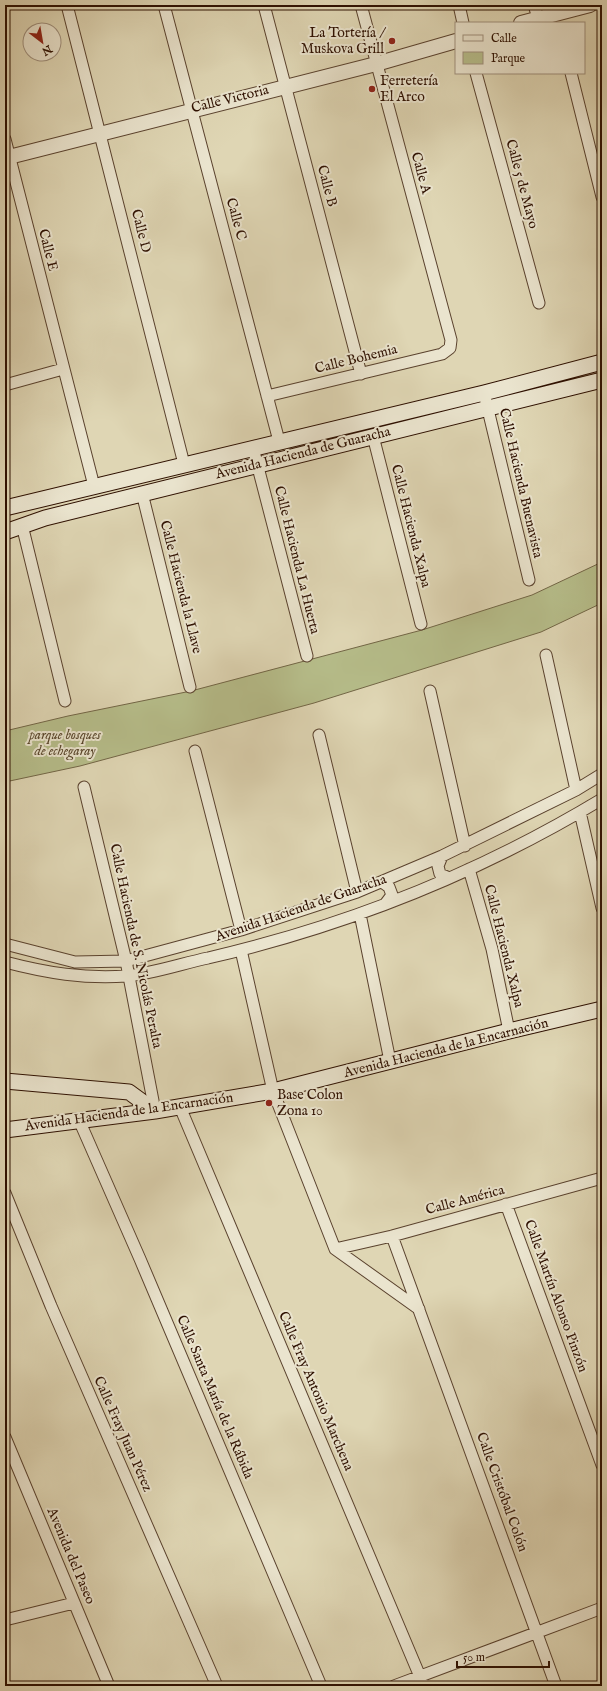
<svg xmlns="http://www.w3.org/2000/svg" width="607" height="1691" font-family="'IM FELL English',serif">
  <rect width="100%" height="100%" fill="#dfd6b4"/>
  <filter id="stains"><feTurbulence type="fractalNoise" baseFrequency=".005" numOctaves="4"/><feColorMatrix values="0 0 0 0 .2 0 0 0 0 .09 0 0 0 0 .02 0 0 0 .5 -.17"/></filter>
  <radialGradient id="worn" r=".72"><stop offset=".6" stop-color="#630" stop-opacity="0"/><stop offset="1" stop-color="#630" stop-opacity=".3"/></radialGradient>
  <!-- green -->
  <path fill="#b6bd8a" stroke="#726646" d="M602,562V603L541,632L314,703L80,766L5,782V731L68,716L191,691L422,630L532,595Z"/>
  <g fill="none" stroke-linecap="round" stroke-linejoin="round">
    <defs>
      <path id="minor" d="M67,5L184,464
        M164,5L279,441
        M264,5L361,374
        M459,5L463,23
        M534,5L538,18
        M476,73L539,303
        M571,73L602,197
        M5,139L94,486
        M5,385L63,369
        M484,393L529,580
        M267,396L442,354L450,348L451,340L361,5
        M373,436L421,624
        M253,448L307,656
        M142,493L190,687
        M22,525L65,701
        M546,655L576,790
        M430,691L465,846
        M319,735L357,892
        M195,751L241,930
        M84,787L126,961L155,1111
        M580,812L602,908
        M442,856L438,866L440,874L447,877
        M469,869L492,949L509,1031
        M382,882L389,887L392,895L386,903
        M360,914L390,1061
        M5,944L75,962L126,961L241,930L357,892L442,856L576,790L602,774
        M241,950L273,1091L335,1249L419,1309
        M5,962C47,973 84,979 127,976C151,974 184,963 208,958C346,926 481,872 602,799
        M180,1107L424,1686
        M79,1120L140,1259L321,1686
        M5,1193L51,1306L217,1686
        M506,1204L602,1465
        M392,1236L556,1686
        M335,1249L392,1236L602,1178
        M5,1437L109,1686
        M5,1620L74,1603
        M394,1686L602,1608"/>
      <path id="tertiary" d="M521,23L590,5
        M5,158L376,64L456,41"/>
      <path id="secondary" d="M5,508L484,393L602,362
        M5,532L45,518L602,380
        M5,1081L129,1092L155,1111
        M5,1130L155,1111L273,1091L509,1031L602,1009"/>
    </defs>
    <!-- minor casing -->
    <use href="#minor" stroke="#5a422e" stroke-width="13"/>
    <!-- tertiary casing -->
    <use href="#tertiary" stroke="#5a422e" stroke-width="16"/>
    <!-- secondary casing -->
    <use href="#secondary" stroke="#2e1001" stroke-width="17"/>
    <!-- minor -->
    <use href="#minor" stroke="#eae4ce" stroke-width="11"/>
    <!-- tertiary -->
    <use href="#tertiary" stroke="#eae4ce" stroke-width="14"/>
    <!-- secondary -->
    <use href="#secondary" stroke="#eae4ce" stroke-width="15"/>
  </g>
  <!-- markers -->
  <g fill="#8f2418" stroke="#eae4ce" stroke-width="1.5">
    <circle cx="392" cy="41" r="4"/>
    <circle cx="372" cy="89" r="4"/>
    <circle cx="269" cy="1103" r="4"/>
  </g>
  <g text-anchor="middle" dominant-baseline="central" stroke-width="4" stroke-linejoin="round" paint-order="stroke">
    <!-- poi labels -->
    <g font-size="14" fill="#2e1001" stroke="#eae4ce" text-anchor="start">
      <text x="384" y="33" text-anchor="end">La Tortería /<tspan x="384" dy="16">Muskova Grill</tspan></text>
      <text x="380" y="81">Ferretería<tspan x="380" dy="16">El Arco</tspan></text>
      <text x="277" y="1095">Base Colon<tspan x="277" dy="16">Zona 10</tspan></text>
    </g>
    <!-- street labels -->
    <g font-size="14" fill="#2e1001" stroke="#eae4ce">
      <text transform="translate(230 99) rotate(-14)">Calle Victoria</text>
      <text transform="translate(421 173) rotate(75)">Calle A</text>
      <text transform="translate(522 184) rotate(75)">Calle 5 de Mayo</text>
      <text transform="translate(327 186) rotate(75)">Calle B</text>
      <text transform="translate(236 219) rotate(75)">Calle C</text>
      <text transform="translate(141 231) rotate(76)">Calle D</text>
      <text transform="translate(48 250) rotate(76)">Calle E</text>
      <text transform="translate(356 359) rotate(-14)">Calle Bohemia</text>
      <text transform="translate(303 453) rotate(-14)">Avenida Hacienda de Guaracha</text>
      <text transform="translate(521 483) rotate(77)">Calle Hacienda Buenavista</text>
      <text transform="translate(411 526) rotate(76)">Calle Hacienda Xalpa</text>
      <text transform="translate(297 560) rotate(76)">Calle Hacienda La Huerta</text>
      <text transform="translate(181 587) rotate(76)">Calle Hacienda la Llave</text>
      <text transform="translate(301 908) rotate(-19)">Avenida Hacienda de Guaracha</text>
      <text transform="translate(136 946) rotate(78)">Calle Hacienda de S. Nicolás Peralta</text>
      <text transform="translate(504 946) rotate(76)">Calle Hacienda Xalpa</text>
      <text transform="translate(446 1048) rotate(-14)">Avenida Hacienda de la Encarnación</text>
      <text transform="translate(129 1112) rotate(-8)">Avenida Hacienda de la Encarnación</text>
      <text transform="translate(465 1200) rotate(-15)">Calle América</text>
      <text transform="translate(556 1296) rotate(70)">Calle Martín Alonso Pinzón</text>
      <text transform="translate(316 1391) rotate(67)">Calle Fray Antonio Marchena</text>
      <text transform="translate(215 1397) rotate(67)">Calle Santa María de la Rábida</text>
      <text transform="translate(123 1434) rotate(66)">Calle Fray Juan Pérez</text>
      <text transform="translate(502 1492) rotate(70)">Calle Cristóbal Colón</text>
      <text transform="translate(71 1556) rotate(67)">Avenida del Paseo</text>
    </g>
    <!-- park labels -->
    <g font-size="14" font-style="italic" fill="#57442a" stroke="#eae4ce">
      <text x="65" y="735">parque bosques<tspan x="65" dy="16">de echegaray</tspan></text>
    </g>
  </g>
  <!-- margin -->
  <rect width="607" height="1691" fill="none" stroke="#dfd6b4" stroke-width="20"/>
  <rect x="6" y="6" width="595" height="1679" fill="none" stroke="#2e1001" stroke-width="2"/>
  <rect x="10" y="10" width="587" height="1671" fill="none" stroke="#2e1001"/>
  <!-- legend -->
  <rect x="455" y="22" width="130" height="52" fill="#eae4ce" stroke="#9f8f7c"/>
  <rect x="463" y="35" width="20" height="6" fill="#eae4ce" stroke="#9f8f7c"/>
  <text x="491" y="42" font-size="12" fill="#2e1001">Calle</text>
  <rect x="463" y="52" width="20" height="12" fill="#b6bd8a" stroke="#9f8f7c"/>
  <text x="491" y="62" font-size="12" fill="#2e1001">Parque</text>
  <!-- north arrow -->
  <g transform="translate(42 42) rotate(149)"><circle r="19" fill="#eae4ce" stroke="#9f8f7c"/>
  <path d="M0-3L7 15L0 10L-7 15Z" fill="#8f2418"/>
  <text y="-6" font-size="11" font-weight="bold" text-anchor="middle" fill="#2e1001">N</text>
  </g>
  <!-- scale -->
  <path d="M457 1661v6h92v-6" fill="none" stroke="#2e1001" stroke-width="2"/>
  <text x="463" y="1661" font-size="12" fill="#2e1001" stroke="#eae4ce" stroke-width="3" paint-order="stroke">50 m</text>
  <rect width="100%" height="100%" filter="url(#stains)"/>
  <rect width="100%" height="100%" fill="url(#worn)"/>
</svg>
